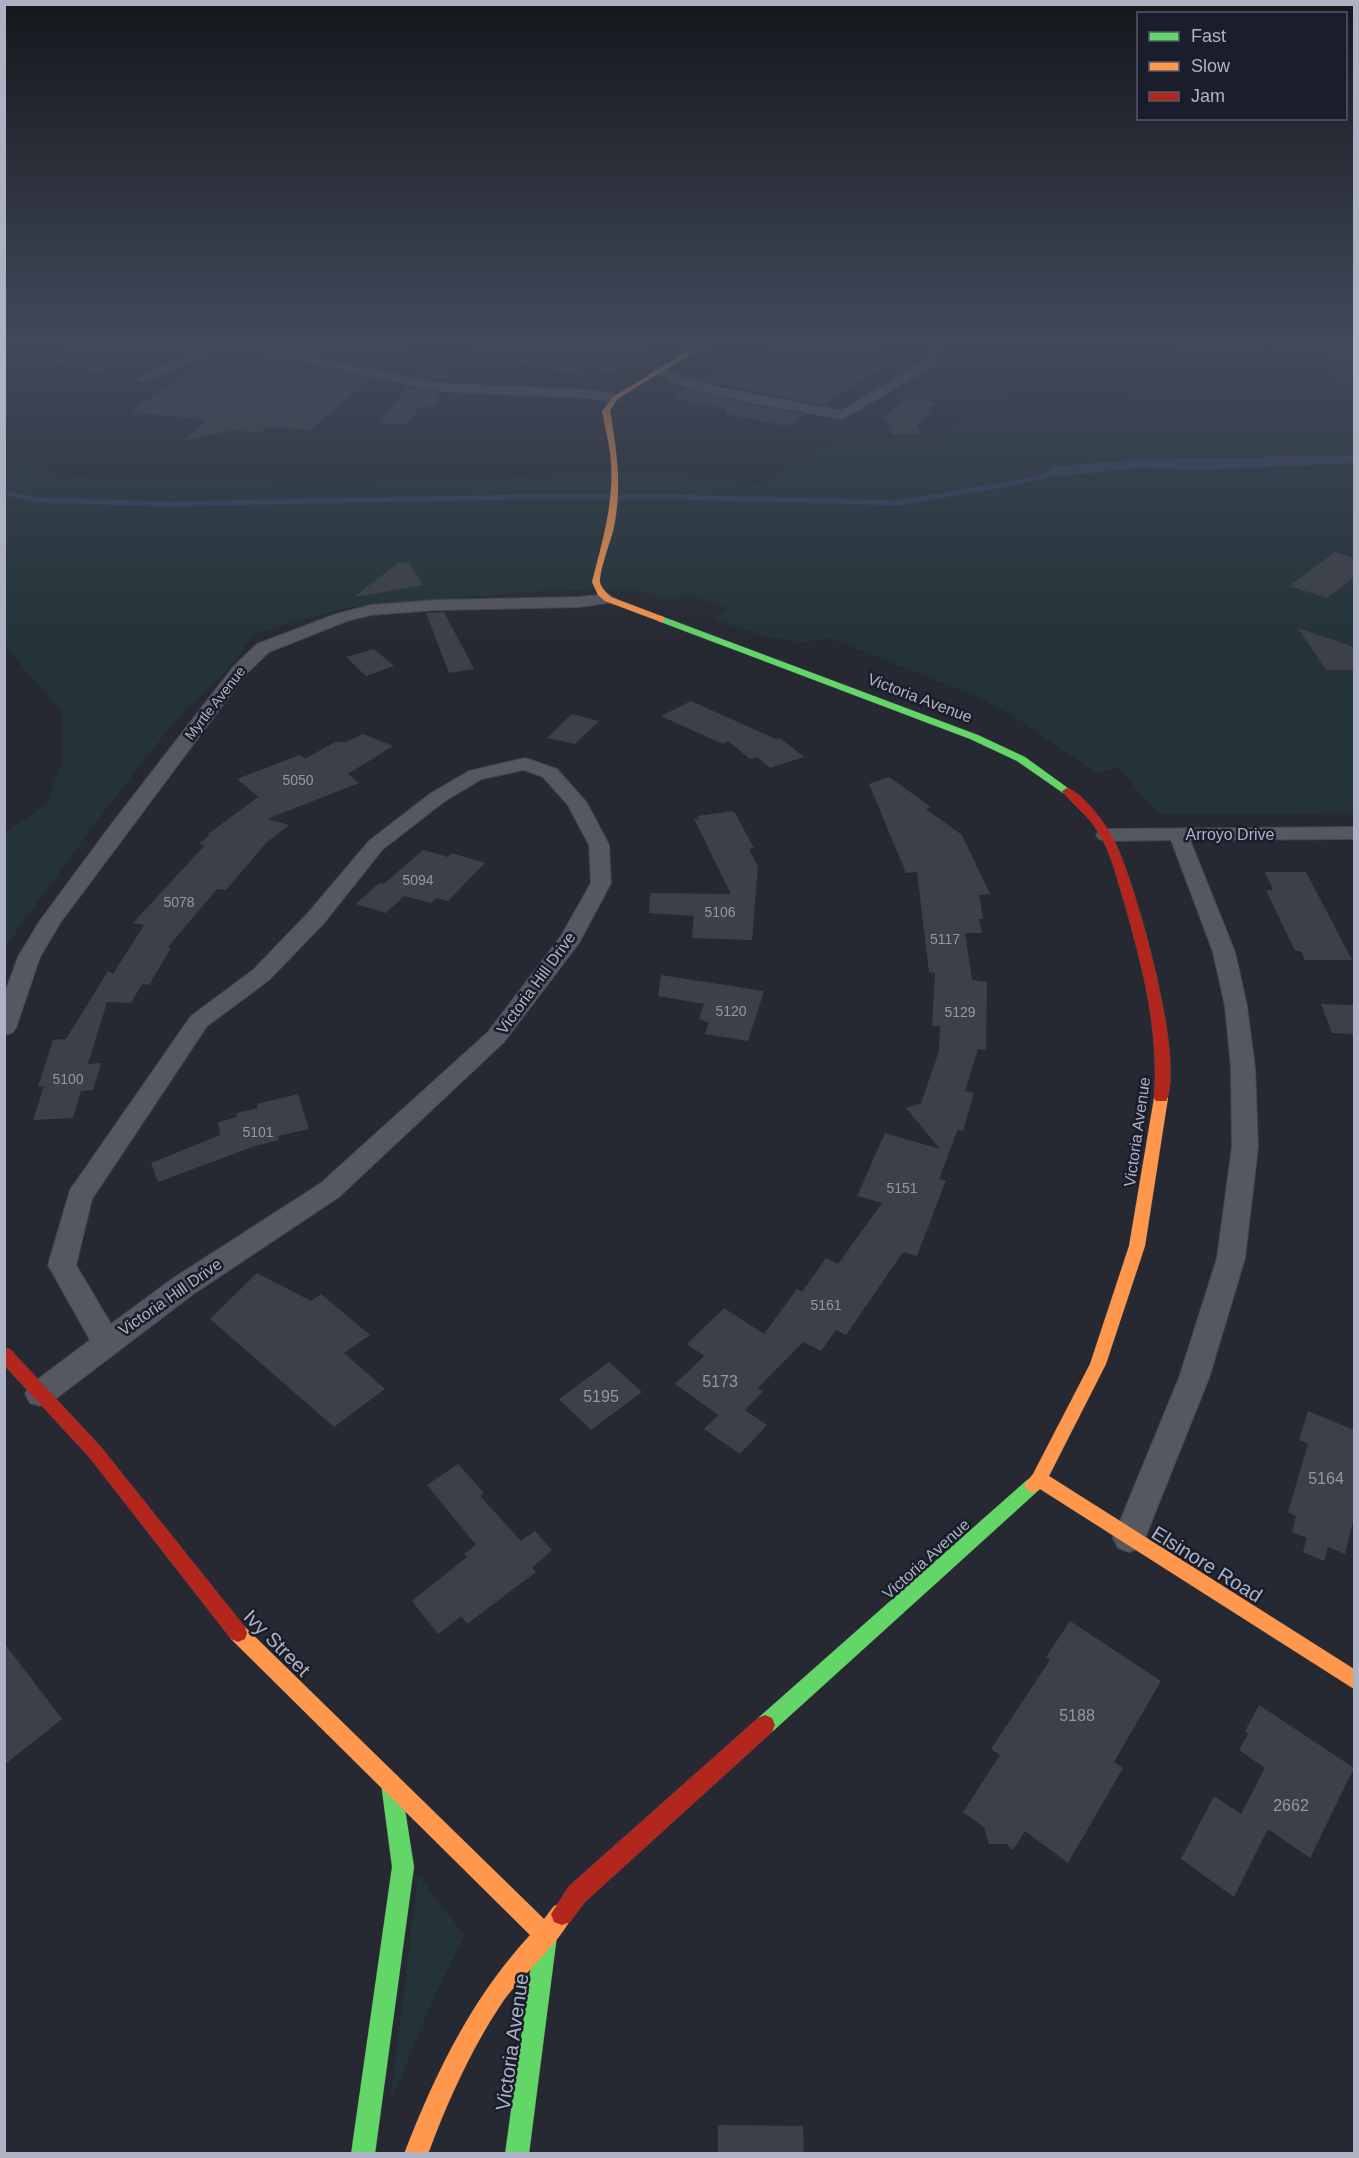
<svg xmlns="http://www.w3.org/2000/svg" width="1359" height="2158" font-family="Arial,sans-serif">
  <rect width="100%" height="100%" fill="#262932"/>
  <!-- green -->
  <path fill="#233338" d="M1180,343H1354V813L1162,814L1153,808L1118,768L1096,773L1014,716L975,696L830,638L804,642L767,637L712,618L728,608L685,593L671,600L629,589L539,591L349,607L252,634C237,670 199,693 174,723C115,794 62,869 8,943L5,954V832L46,805L62,761V712L13,656L5,643V452H26L53,475L330,482L664,471L763,484L799,453L864,436L937,439L951,427L970,415L963,401L945,397H916L883,401C916,391 939,366 966,346L971,359L961,384L966,390L1111,413Z
    M418,1875L465,1936L435,1995L390,2103Z"/>
  <!-- water -->
  <path fill="#333d5a" d="M1307,343H1354V389L1330,377L1323,360Z
    M1346,455L1354,456V463L1201,470L1139,468L1042,478L1051,469L1046,467L1133,460Z"/>
  <g fill="none" stroke-linecap="round" stroke-linejoin="round">
    <!-- stream -->
    <path stroke="#333d5a" stroke-width="5" d="M4,492L36,500L168,504L518,497H674L898,503L1014,483L1059,472"/>
  </g>
  <!-- building -->
  <path fill="#3d4048" d="M86,343L98,345L129,343L102,374L42,359Z
    M130,343H207L167,362L129,353Z
    M258,343H414L383,369Z
    M476,343H610L649,351L611,372L586,367L575,374L475,355Z
    M767,343H880L872,349L904,354L822,405L700,380L740,355L765,360Z
    M226,348L371,379L310,430L267,427L259,433L234,430L184,440L208,420L130,412L196,368L187,366Z
    M440,348L445,352L458,355L446,381L417,376Z
    M408,387L440,393L434,407H420L406,424L378,423Z
    M686,389L742,403L806,415L787,426L726,414V409L671,398Z
    M906,398L935,403L928,409L932,411L917,425L922,434L892,435L883,417Z
    M1335,552L1354,558V577L1327,598L1289,586Z
    M408,562L424,585L354,597L398,563Z
    M444,612L474,669L449,673L426,613Z
    M1298,628L1354,647V670H1326Z
    M374,649L394,666L366,676L346,657Z
    M691,701L776,739L780,738L804,757L770,768L757,757L750,759L728,741L723,744L661,716Z
    M572,714L599,721L575,744L547,738Z
    M363,734L393,746L348,774L359,783L267,819L289,825L266,843L226,890L217,889L168,947L171,948L149,985L142,984L131,1003L107,1002L88,1064L101,1063L93,1090L81,1091L73,1118L33,1120L44,1086L38,1087L53,1040L66,1039L108,971L113,974L144,925L133,923L205,845L199,844L209,836L208,834L258,797L237,779L300,755L305,759L335,742H346Z
    M889,777L931,807L926,809L962,835L990,894L979,895L983,919H979L982,933H965L972,980L987,982L986,1050L978,1049L965,1091L974,1093L963,1131L958,1129L939,1179L946,1180L917,1256L903,1252L846,1335L836,1330L821,1351L803,1342L758,1388L763,1391L745,1410L767,1425L740,1454L704,1429L718,1415L675,1384L704,1356L687,1344L724,1308L764,1334L797,1289L802,1292L826,1258L838,1264L882,1203L857,1196L885,1133L940,1149L906,1108L921,1103L939,1051L940,1026H932L935,973L929,972L917,872L906,873L869,784Z
    M734,811L754,848L749,849L758,867L752,940L692,938L694,916L649,913L650,893L731,894L694,819H699L697,816Z
    M423,850L448,857L451,853L485,863L448,901L436,898L431,903L404,896L386,913L356,904L379,883L384,884Z
    M1265,872H1306L1352,960H1305L1301,951H1295L1266,890H1273Z
    M661,975L764,991L748,1041L705,1034L709,1023L699,1019L704,1004L658,996Z
    M1321,1004L1354,1005V1034L1332,1033Z
    M298,1094L309,1129L278,1136L279,1140L255,1146L158,1182L151,1163L220,1135L218,1122L237,1117L236,1113L258,1108L257,1104Z
    M257,1273L311,1301L321,1294L370,1335L344,1353L385,1389L334,1427L210,1319Z
    M609,1362L642,1392L591,1430L559,1399Z
    M1308,1411L1354,1430V1517L1345,1554L1328,1547L1324,1561L1303,1552L1307,1538L1292,1532L1296,1516L1288,1512L1308,1444L1299,1440Z
    M458,1464L484,1493L480,1496L521,1541L535,1531L552,1550L532,1568L536,1572L467,1624L461,1616L438,1634L412,1601L467,1557L464,1554L476,1545L427,1485Z
    M1070,1621L1161,1681L1114,1762L1123,1768L1068,1863L1025,1831L1013,1850L1006,1844H989L984,1827L963,1812L1000,1755L991,1749L1050,1660L1046,1657Z
    M4,1643L62,1719L4,1765Z
    M1259,1705L1354,1768L1310,1858L1268,1829L1234,1897L1181,1859L1214,1796L1241,1814L1265,1768L1239,1750L1248,1734L1245,1731Z
    M718,2125L803,2126L804,2154H718Z"/>
  <g fill="none" stroke-linecap="round" stroke-linejoin="round">
    <defs>
      <path id="street" d="M213,343H246L438,383L586,390L615,394L621,398L615,402L586,398L438,391L226,346L147,381H139L137,378Z
        M680,343H703L707,346L701,349Z
        M933,343H945L933,366L843,419C806,412 675,394 654,370L660,366L673,374L716,387L841,411L924,361Z
        M608,594L616,599L614,602L579,607L436,610L371,615L347,621L269,652L245,675L60,923L40,957L16,1028L12,1033L4,1035V995L18,957L39,922L110,826L233,667L257,644L336,614L371,605L436,600L579,597Z
        M525,758L557,769L587,803L609,845L611,883L579,943L504,1042L339,1197L192,1295L50,1403L40,1406L30,1403L25,1394L30,1385L90,1340L48,1265L70,1190L191,1016L253,970L308,913L369,841L431,793L469,771ZM524,770L543,777L568,805L589,845L591,883L561,936L488,1032L321,1183L172,1279L111,1324L76,1265L92,1199L207,1026L269,980L324,923L383,849L445,801L482,779Z
        M1354,827V839L1190,840L1235,952L1247,1006L1255,1068L1258,1147L1245,1258L1209,1378L1145,1538L1140,1548L1129,1552L1118,1548L1113,1538L1179,1378L1217,1258L1232,1147L1231,1068L1225,1006L1213,952L1171,840L1106,841L1099,839L1096,835L1099,831L1106,829Z"/>
      <path id="fast" d="M661,616L978,735L1025,757L1072,791L1071,793H1063L1017,761L970,739L658,621V617Z
        M1033,1477L1039,1480L1042,1485L1039,1490L772,1732L765,1735L758,1732L755,1725L758,1718L1027,1480Z
        M391,1773L398,1776L401,1783L414,1867L375,2154H351L392,1867L381,1783L384,1776Z
        M546,1925L554,1928L557,1936L529,2154H505L535,1936L538,1928Z"/>
      <path id="slow" d="M701,343H709L617,399L610,411C617,453 622,485 614,527C611,540 599,572 600,582C601,588 607,593 611,597L664,617V621L661,622L605,601L598,595L592,582C602,543 614,503 611,462C610,445 605,428 602,411L613,397Z
        M1161,1093L1168,1098L1145,1246L1106,1364L1049,1476L1354,1669V1689L1040,1489L1033,1493L1027,1490L1024,1485L1033,1474L1090,1364L1129,1246L1154,1098Z
        M238,1624L245,1627L544,1919L554,1906L562,1903L570,1906L573,1914C561,1942 524,1973 504,2000C472,2047 448,2100 428,2154H404C435,2074 471,1999 530,1935L231,1639L229,1633L231,1627Z"/>
      <path id="jam" d="M1067,788C1083,793 1105,823 1113,838C1135,880 1186,1061 1166,1101H1156L1154,1098C1159,1030 1143,969 1125,905C1117,880 1112,854 1098,832C1089,816 1073,805 1062,791Z
        M4,1348L10,1349L101,1447L245,1627L247,1633L245,1639L238,1642L231,1639L89,1457L4,1365Z
        M765,1715L772,1718L775,1725L772,1732L585,1902L570,1922L562,1925L554,1922L551,1914L569,1886L758,1718Z"/>
    </defs>
    <!-- street casing -->
    <use href="#street" stroke="#43454c" stroke-width="2"/>
    <!-- fast casing -->
    <use href="#fast" stroke="#43454c" stroke-width="1"/>
    <!-- slow casing -->
    <use href="#slow" stroke="#43454c" stroke-width="1"/>
    <!-- jam casing -->
    <use href="#jam" stroke="#43454c" stroke-width="1"/>
    <!-- street -->
    <use href="#street" fill="#565861" fill-rule="evenodd"/>
    <!-- fast -->
    <use href="#fast" fill="#63d668" fill-rule="evenodd"/>
    <!-- slow -->
    <use href="#slow" fill="#ff974d" fill-rule="evenodd"/>
    <!-- jam -->
    <use href="#jam" fill="#b3261e" fill-rule="evenodd"/>
  </g>
  <!-- sky -->
  <linearGradient id="sky" x2="0" y2="1"><stop stop-color="#15171c"/><stop offset="0.53" stop-color="#41495a"/><stop offset="1" stop-color="#41495a" stop-opacity="0"/></linearGradient>
  <rect width="1359" height="645" fill="url(#sky)"/>
  <g text-anchor="middle" dominant-baseline="central" stroke-width="5" stroke-linejoin="round" paint-order="stroke">
    <!-- far-street labels -->
    <g font-size="14" fill="#aeb3c4" stroke="#1a1e2c">
      <text transform="translate(215 703) rotate(-52)">Myrtle Avenue</text>
    </g>
    <!-- number labels -->
    <g font-size="14" fill="#9296a5">
      <text x="298" y="780">5050</text>
      <text x="418" y="880">5094</text>
      <text x="179" y="902">5078</text>
      <text x="720" y="912">5106</text>
      <text x="945" y="939">5117</text>
      <text x="731" y="1011">5120</text>
      <text x="960" y="1012">5129</text>
      <text x="68" y="1079">5100</text>
      <text x="258" y="1132">5101</text>
      <text x="902" y="1188">5151</text>
      <text x="826" y="1305">5161</text>
    </g>
    <!-- street labels -->
    <g font-size="16" fill="#aeb3c4" stroke="#1a1e2c">
      <text transform="translate(920 698) rotate(21)">Victoria Avenue</text>
      <text x="1230" y="834">Arroyo Drive</text>
      <text transform="translate(536 983) rotate(-54)">Victoria Hill Drive</text>
      <text transform="translate(1137 1132) rotate(-82)">Victoria Avenue</text>
      <text transform="translate(170 1297) rotate(-35)">Victoria Hill Drive</text>
      <text transform="translate(926 1559) rotate(-42)">Victoria Avenue</text>
    </g>
    <!-- near-number labels -->
    <g font-size="16" fill="#9296a5">
      <text x="720" y="1381">5173</text>
      <text x="601" y="1396">5195</text>
      <text x="1326" y="1478">5164</text>
      <text x="1077" y="1715">5188</text>
      <text x="1291" y="1805">2662</text>
    </g>
    <!-- near-street labels -->
    <g font-size="20" fill="#aeb3c4" stroke="#1a1e2c">
      <text transform="translate(1207 1564) rotate(32)">Elsinore Road</text>
      <text transform="translate(277 1643) rotate(45)">Ivy Street</text>
      <text transform="translate(512 2042) rotate(-82)">Victoria Avenue</text>
    </g>
  </g>
  <!-- border -->
  <rect width="1359" height="2158" fill="none" stroke="#aeb3c4" stroke-width="12"/>
  <!-- legend -->
  <rect x="1137" y="12" width="210" height="108" fill="#1a1e2c" stroke="#555a69" stroke-width="1.5"/>
  <rect x="1149" y="32" width="30" height="9" fill="#63d668" stroke="#555a69" stroke-width="1.5"/>
  <text x="1191" y="42" font-size="18" fill="#aeb3c4">Fast</text>
  <rect x="1149" y="62" width="30" height="9" fill="#ff974d" stroke="#555a69" stroke-width="1.5"/>
  <text x="1191" y="72" font-size="18" fill="#aeb3c4">Slow</text>
  <rect x="1149" y="92" width="30" height="9" fill="#b3261e" stroke="#555a69" stroke-width="1.5"/>
  <text x="1191" y="102" font-size="18" fill="#aeb3c4">Jam</text>
</svg>
